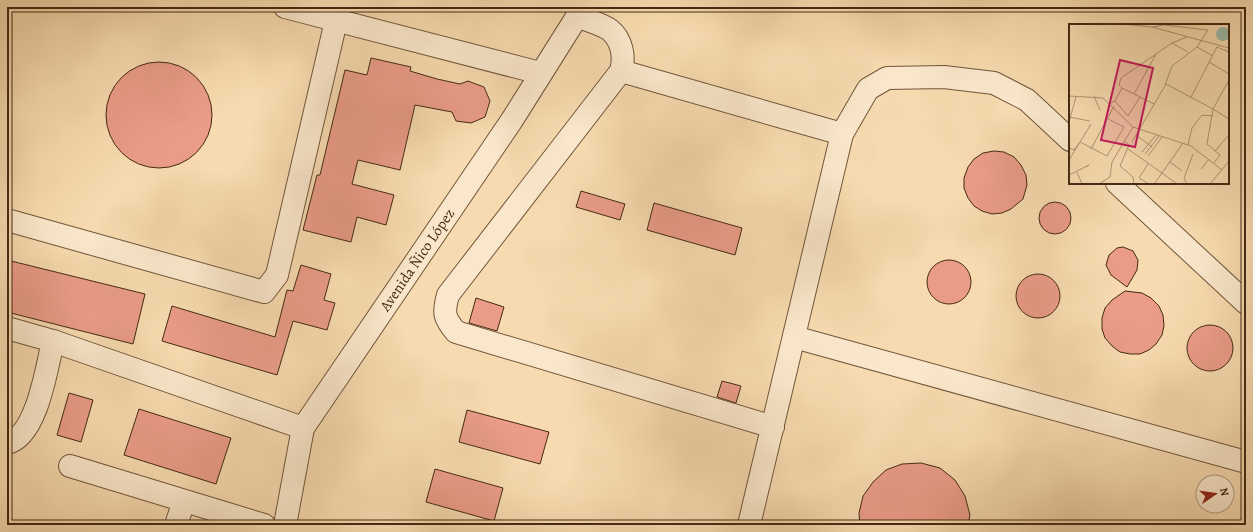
<svg xmlns="http://www.w3.org/2000/svg" width="1253" height="532" font-family="Alegreya,serif">
  <rect width="100%" height="100%" fill="#f7daaf"/>
  <filter id="stains"><feTurbulence type="fractalNoise" baseFrequency=".005" numOctaves="4"/><feColorMatrix values="0 0 0 0 .2 0 0 0 0 .09 0 0 0 0 .02 0 0 0 .5 -.17"/></filter>
  <radialGradient id="worn" r=".72"><stop offset=".6" stop-color="#630" stop-opacity="0"/><stop offset="1" stop-color="#630" stop-opacity=".3"/></radialGradient>
  <!-- building -->
  <path fill="#ea9c87" stroke="#442a13" d="M371,58L411,67L410,71L437,79L460,84L468,81L484,87L490,101L485,117L471,123L456,121L452,112L415,105L400,170L358,160L352,184L394,195L386,225L357,217L351,242L303,230L317,175H320L345,70L367,75Z
    M106 115a53 53 0 1 1 106 0a53 53 0 1 1-106 0Z
    M994,151L1004,152L1014,157L1021,165L1026,175L1027,185L1023,199L1011,209L1002,213L992,214L982,211L974,206L968,198L964,188V178L968,167L974,159L983,153Z
    M581,191L625,204L620,220L576,207Z
    M1039 218a16 16 0 1 1 32 0a16 16 0 1 1-32 0Z
    M654,203L742,228L735,255L647,230Z
    M1123,247L1133,251L1138,260L1137,270L1127,287L1111,275L1106,265L1109,255L1117,248Z
    M7,260L145,294L133,344L7,312Z
    M927 282a22 22 0 1 1 44 0a22 22 0 1 1-44 0Z
    M301,265L331,274L324,300L335,303L327,330L293,321L277,375L162,341L172,306L275,337L287,290L293,291Z
    M1016 296a22 22 0 1 1 44 0a22 22 0 1 1-44 0Z
    M1125,291L1142,293L1151,298L1159,306L1163,315L1164,326L1162,335L1156,344L1149,350L1140,354H1130L1120,352L1112,346L1105,338L1102,329V318L1105,308L1112,300Z
    M476,298L504,307L497,331L469,323Z
    M1187 348a23 23 0 1 1 46 0a23 23 0 1 1-46 0Z
    M722,381L741,386L736,403L717,397Z
    M69,393L93,400L81,442L57,435Z
    M139,409L231,438L216,484L124,455Z
    M467,410L549,432L540,464L459,442Z
    M921,463L940,468L955,480L965,496L970,515L968,525H860L859,513L863,496L873,482L886,470L902,464Z
    M435,469L503,488L494,521L426,502Z"/>
  <g fill="none" stroke-linecap="round" stroke-linejoin="round">
    <defs>
      <g id="minor">
        <path d="M285,7L540,73"/>
        <path d="M578,16C588,21 602,24 610,30C622,40 625,57 621,71L448,295C443,313 444,318 456,332L773,427"/>
        <path d="M621,71L842,134"/>
        <path d="M1117,183L1246,303"/>
        <path d="M7,220L264,292L277,275L336,21"/>
        <path d="M7,328L53,341L303,428"/>
        <path d="M794,337L1246,462"/>
        <path d="M7,443C37,437 47,366 53,341"/>
        <path d="M70,466L264,525"/>
        <path d="M176,525L184,501"/>
        <path id="s1" d="M285,525L303,428L512,120L583,7"/>
        <path d="M749,525L842,134L868,89L887,78L944,77L994,83L1027,100L1070,140"/>
      </g>
    </defs>
    <!-- minor casing -->
    <use href="#minor" stroke="#71563a" stroke-width="24"/>
    <!-- minor -->
    <use href="#minor" stroke="#fae7cb" stroke-width="22"/>
    <!-- rail -->
    <path stroke="#442a13" stroke-width="3" stroke-dasharray="7 7" stroke-linecap="butt" d="M846,7L860,9L1000,7"/>
  </g>
  <g text-anchor="middle" dominant-baseline="central" stroke-width="3" stroke-linejoin="round" paint-order="stroke">
    <!-- street labels -->
    <g font-size="15" fill="#442a13" stroke="#fae7cb">
      <text stroke="none"><textPath href="#s1" startOffset="302">Avenida Ñico López</textPath></text>
    </g>
  </g>
  <!-- overview -->
  <g transform="translate(1069 24)">
    <rect width="160" height="160" fill="#f7daaf"/>
    <path d="M147 10a7 7 0 1 1 14 0a7 7 0 1 1-14 0Z" fill="#9dbba8"/>
    <path fill="none" stroke="#af9471" stroke-width="1" d="M53,0L83,3L160,24M84,3L95,1L139,6L128,23L103,42L96,61M103,19L118,13M128,23L144,32M140,38L160,50M160,56L144,85L160,95M65,70L87,30M0,72L34,74L64,103L122,122L153,146M25,72L31,86M122,73L148,23L160,28M46,77L53,64M42,79L46,77L59,92L71,73M85,80L53,64L50,61L52,54L103,19L119,28M0,93L21,97M0,98L7,73M67,111L83,123M55,117L60,121L51,142L64,153L65,160M63,118L97,60L144,85L138,120L151,131L145,139M119,121L123,104L133,91L144,92M0,124L5,126L11,118L38,132L55,103L39,95M22,125L45,82M59,125L93,149L85,160M146,127L160,111M73,128L87,111M76,130L90,112M79,132L93,113M0,136L22,100M101,138L113,147M79,140L70,154L80,160M132,145L140,135M8,148L13,160M0,151L20,141L17,143M30,160L41,153L43,138L64,103M108,160L93,149L114,119M118,160L115,154L124,130M141,160L160,137"/>
    <path fill="#c2185b" fill-opacity="0.15" stroke="#c2185b" stroke-width="2" d="M51,36L84,44L66,123L32,116Z"/>
    <rect width="160" height="160" fill="none" stroke="#442a13" stroke-width="2"/>
  </g>
  <!-- margin -->
  <rect width="1253" height="532" fill="none" stroke="#f7daaf" stroke-width="24"/>
  <rect x="8" y="8" width="1237" height="516" fill="none" stroke="#442a13" stroke-width="2"/>
  <rect x="12" y="12" width="1229" height="508" fill="none" stroke="#442a13"/>
  <!-- north arrow -->
  <g transform="translate(1215 494) rotate(77)"><circle r="19" fill="#fae7cb" stroke="#b19b81"/>
  <path d="M0-3L7 15L0 10L-7 15Z" fill="#8f2418"/>
  <text y="-6" font-size="11" font-weight="bold" text-anchor="middle" fill="#442a13">N</text>
  </g>
  <rect width="100%" height="100%" filter="url(#stains)"/>
  <rect width="100%" height="100%" fill="url(#worn)"/>
</svg>
